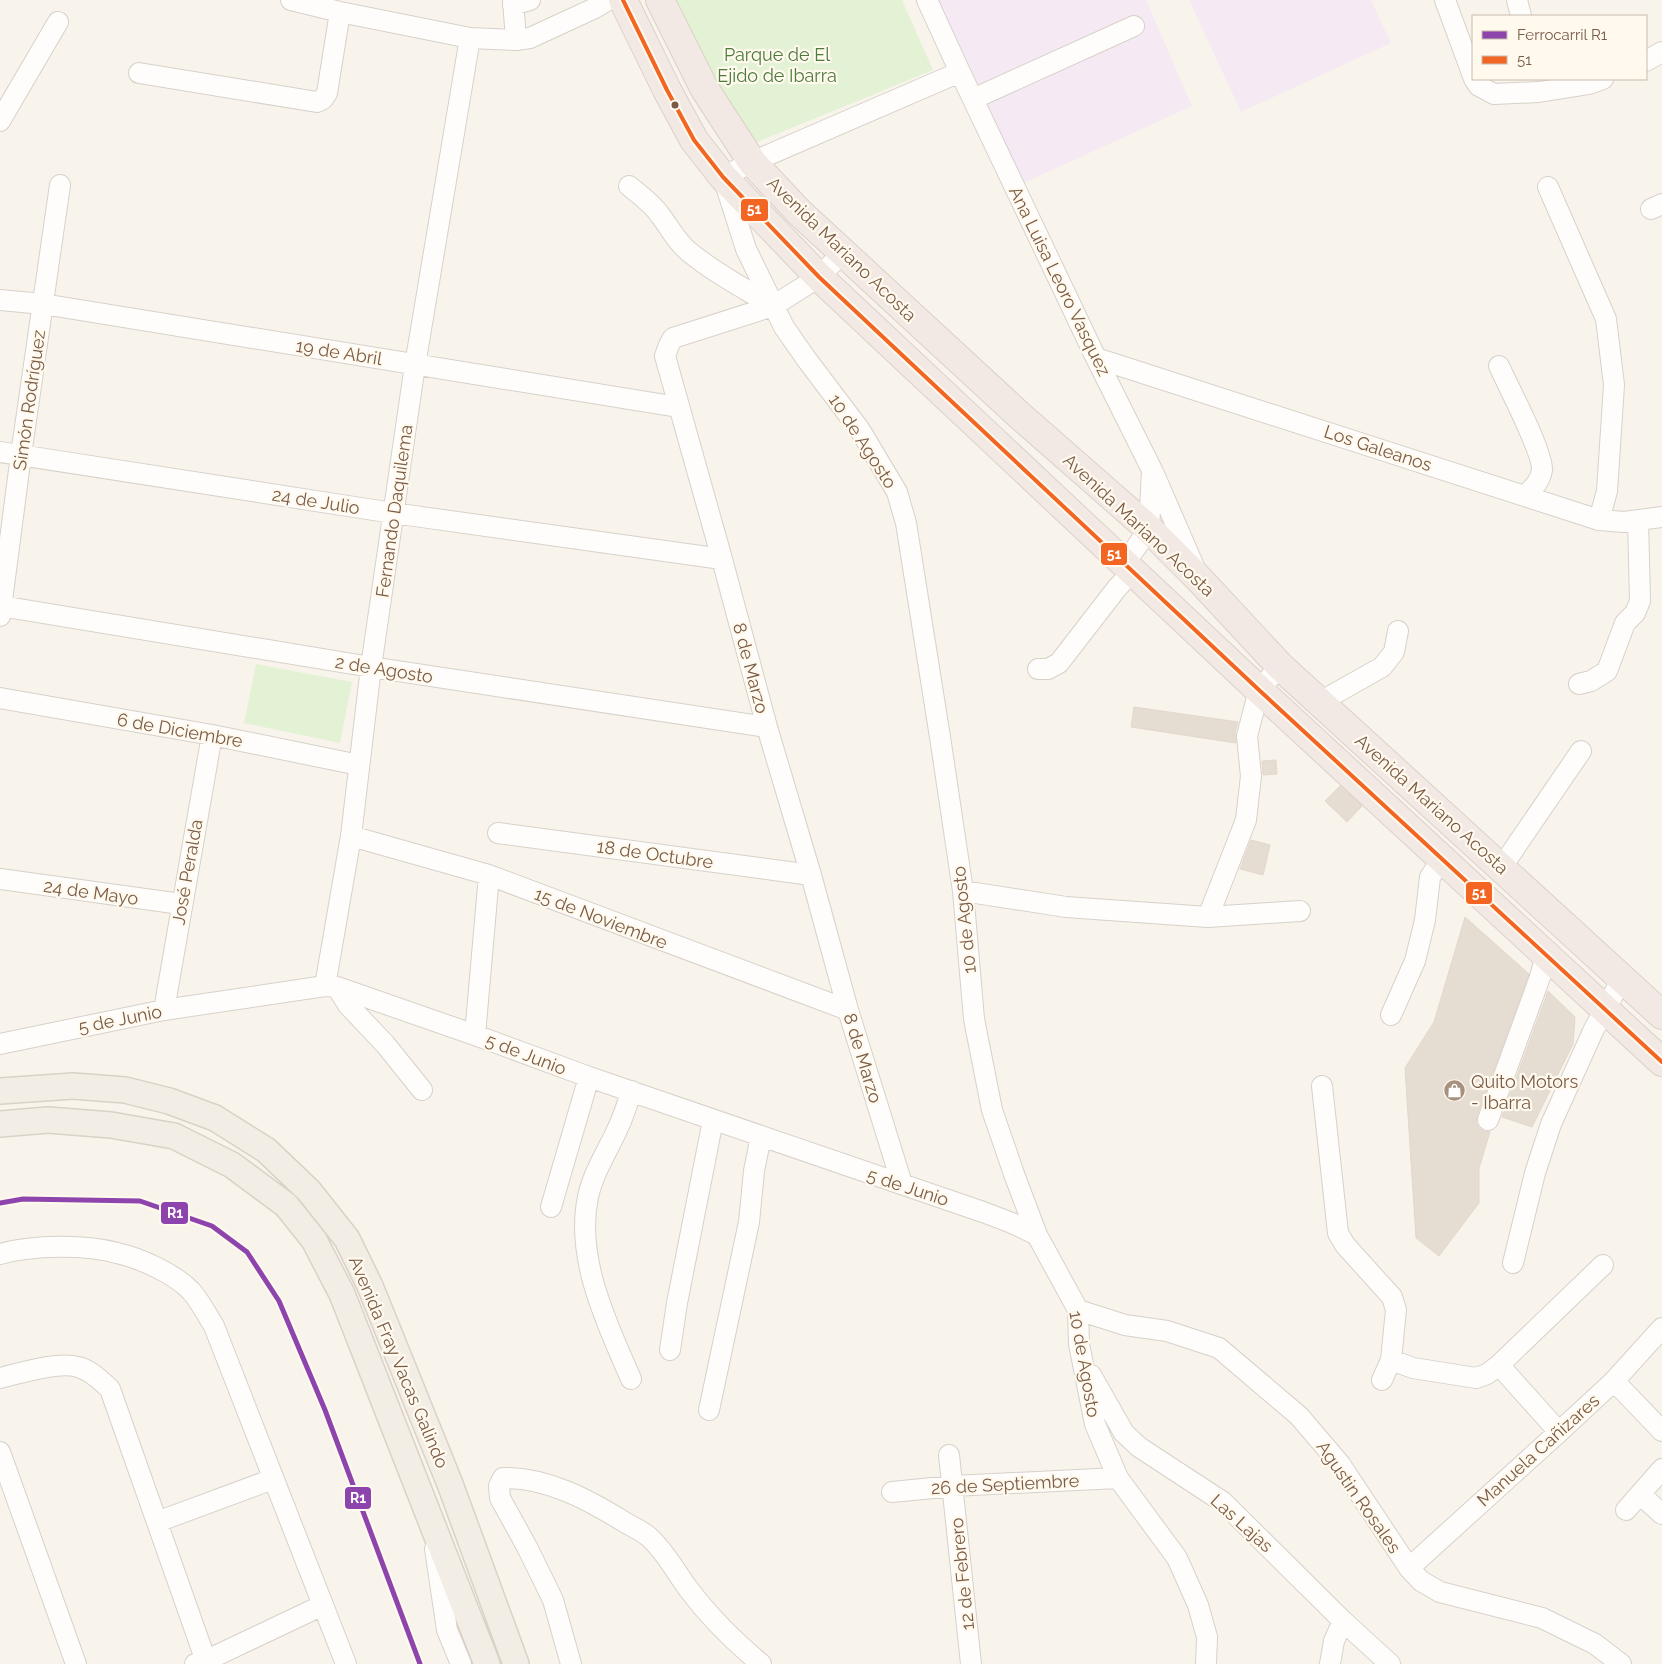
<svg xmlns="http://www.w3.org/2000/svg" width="1662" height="1664" font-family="Raleway,sans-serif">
  <rect width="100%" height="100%" fill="#f8f4eb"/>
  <!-- education -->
  <path fill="#f5eaf4" d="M938,0H1146L1192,106L1024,183Z
    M1189,0H1371L1391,43L1241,112Z"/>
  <!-- green -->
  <path fill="#e3f1d4" d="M669,0H902L933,70L750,145Z
    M256,664L352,682L340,743L244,723Z"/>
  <!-- building -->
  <path fill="#e5dcd2" stroke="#e2d7cd" d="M1134,707L1238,722L1235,733L1236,743L1131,727Z
    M1276,760L1277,774L1263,775L1262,761Z
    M1340,786L1362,806L1347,822L1325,801Z
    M1251,840L1270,845L1263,875L1240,869Z
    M1465,917L1529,974L1477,1116L1476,1123L1479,1128L1484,1131L1490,1132L1479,1168V1203L1439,1256L1416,1238L1405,1068L1434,1022Z
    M1548,991L1575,1017L1573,1044L1532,1127L1502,1117Z"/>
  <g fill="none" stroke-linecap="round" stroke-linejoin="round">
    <defs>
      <path id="minor" d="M291,0L340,12L470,38L516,40L530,38L595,8L608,0
        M513,0L516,40
        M927,0L960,72L1096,358L1152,470L1149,529L1125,563
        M1445,0L1473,76
        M1517,0L1521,16
        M513,5L530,0
        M1646,61L1662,52
        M960,72L752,162L723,177L746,249L784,327L807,360L860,430L897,492L906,523L940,737L963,891L974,1019L992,1110L1014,1174L1037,1235L1078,1310L1079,1344L1095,1424L1118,1478L1177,1558L1198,1605L1207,1637L1206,1664
        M139,73L317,102L323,99L327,93L340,12
        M1474,79L1479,86L1494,94L1539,92L1589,84L1603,79
        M973,99L1134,26
        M0,121L58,22
        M629,186C640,195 652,203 660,215C670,228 676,241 688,251C713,272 745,289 773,306
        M1548,187L1606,319L1614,385L1607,491L1599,520
        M1651,209L1662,204
        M843,252L819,277L773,306L673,338L669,345L665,356L722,559L767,727L811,875L848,1010L902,1184
        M0,300L43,304L678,407
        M1096,358L1599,520L1624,522L1662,517
        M1499,366C1508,386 1543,452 1542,470C1540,482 1533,488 1525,496
        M0,452L393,513L722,559
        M1154,474L1196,571
        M1,606L371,667L767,727
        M0,616L21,455L60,185
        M1038,669H1048L1059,663L1117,588L1133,571
        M1579,684L1591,681L1607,671L1625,623L1635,613L1640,601L1638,521
        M0,698L212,735L359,765
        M1320,702L1382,667L1394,652L1398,631
        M498,833L811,875
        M351,836L489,875L848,1010
        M1501,868L1581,751
        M0,879L181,904
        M963,891L1066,907L1208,917L1300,911
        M1208,917L1246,820L1251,776L1247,736L1259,690L1280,666
        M325,986L351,836L371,667L415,365L470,38
        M337,987L348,1005L385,1044L422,1090
        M164,1010L212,735
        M1391,1015L1415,961L1425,920L1430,877L1442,859
        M475,1035L489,875
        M0,1044L164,1010L325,986L337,987L475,1035L589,1077L983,1212L1012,1223L1037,1235
        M1322,1086L1338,1233L1345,1245L1392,1297L1396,1310L1391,1360L1382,1380
        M1488,1120L1540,977L1546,955
        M551,1207L589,1077
        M0,1254C32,1245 85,1244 117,1253C140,1258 175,1274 191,1291C200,1301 207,1315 214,1326L346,1664
        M1513,1263L1535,1173L1551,1124L1594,1029L1622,979
        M1078,1310L1125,1325L1167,1331L1219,1348L1299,1416L1340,1464L1409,1568L1421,1581L1440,1592L1542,1618L1595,1644L1621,1664
        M670,1350L677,1303L713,1120
        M1391,1360L1413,1368L1476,1378L1487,1374L1499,1365L1603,1265
        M1499,1365L1559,1432
        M1091,1375L1124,1433L1139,1447L1223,1502L1343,1621L1390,1664
        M0,1378C21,1373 58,1361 78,1367C91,1370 101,1381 110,1389L207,1664
        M631,1379C607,1324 575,1258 588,1197C593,1173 607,1152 617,1130C623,1118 627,1104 632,1091
        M1614,1381L1662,1431
        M709,1410L749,1222L754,1171L761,1136
        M0,1452L76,1664
        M949,1455L971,1664
        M892,1492L953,1486L1118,1478
        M1640,1494L1662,1514
        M1626,1510L1662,1469
        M157,1522L273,1479
        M435,1549L447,1630L461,1664
        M1409,1568L1559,1432L1614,1381L1662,1328
        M195,1664L205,1661L323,1605
        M571,1664L553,1600L527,1547L500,1498L499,1486L503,1478C547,1477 589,1500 626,1523C633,1527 642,1531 649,1537C666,1552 676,1573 690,1591C711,1619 735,1642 761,1664
        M1330,1664L1334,1641L1343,1621"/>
      <path id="major" d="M0,1091L73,1086L125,1090L169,1101L215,1118L266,1150L309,1191L347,1239L370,1286L450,1484L516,1664
        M0,1124L48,1120L111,1125L174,1136L232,1165L286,1205L314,1240L342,1294L487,1664"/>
      <path id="highway" d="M623,0L667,90L694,140L723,177L819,277L1259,690L1662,1062
        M660,0L704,88L752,162L799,212L1018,414L1149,529L1200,580L1280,666L1662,1015"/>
    </defs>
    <!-- minor casing -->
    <use href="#minor" stroke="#d7d1c9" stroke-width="22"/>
    <!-- major casing -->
    <use href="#major" stroke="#dad1c8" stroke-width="28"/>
    <!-- highway casing -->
    <use href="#highway" stroke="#dad1c8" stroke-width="30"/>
    <!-- minor -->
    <use href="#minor" stroke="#fefdfc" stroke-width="20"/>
    <!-- major -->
    <use href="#major" stroke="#f3eee5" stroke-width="25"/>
    <!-- highway -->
    <use href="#highway" stroke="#f2e9e4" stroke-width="28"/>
    <defs>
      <path id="bus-1" d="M623,0L667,90L694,140L723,177L819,277L1259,690L1662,1062"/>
    </defs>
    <!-- bus-1 casing -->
    <use href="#bus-1" stroke="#fff9ee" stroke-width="8"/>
    <!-- bus-1 -->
    <use href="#bus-1" stroke="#f26522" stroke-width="4"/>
    <defs>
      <path id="rail-1" d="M0,1203L23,1199L140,1201L212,1226L247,1252L279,1301L325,1410L420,1664"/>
    </defs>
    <!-- rail-1 casing -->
    <use href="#rail-1" stroke="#fff9ee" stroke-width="9"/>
    <!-- rail-1 -->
    <use href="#rail-1" stroke="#8e44ad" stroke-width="5"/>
  </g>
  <!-- icons -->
  <defs>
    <symbol id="shop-disc" viewBox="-11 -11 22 22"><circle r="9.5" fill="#a69180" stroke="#fff9ee"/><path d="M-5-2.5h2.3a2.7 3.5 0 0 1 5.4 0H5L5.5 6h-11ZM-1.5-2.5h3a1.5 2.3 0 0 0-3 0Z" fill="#fff"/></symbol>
  </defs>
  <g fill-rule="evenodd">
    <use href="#shop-disc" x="1442" y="1078" width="25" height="25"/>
  </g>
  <!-- markers -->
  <circle fill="#7a5c47" stroke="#fff9ee" stroke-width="2" cx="675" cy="105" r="4.5"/>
  <g text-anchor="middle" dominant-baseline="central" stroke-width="4.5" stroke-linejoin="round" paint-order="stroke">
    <!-- park labels -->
    <g font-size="18" fill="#4c7b3c" stroke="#fff9ee">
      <text x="777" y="54">Parque de El<tspan x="777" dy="21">Ejido de Ibarra</tspan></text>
    </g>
    <!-- street labels -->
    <g font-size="18" fill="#7a5c47" stroke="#fff9ee">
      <text transform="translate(842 249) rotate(44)">Avenida Mariano Acosta</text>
      <text transform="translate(1060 281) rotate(64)">Ana Luisa Leoro Vasquez</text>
      <text transform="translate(339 352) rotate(9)">19 de Abril</text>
      <text transform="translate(29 400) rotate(-82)">Simón Rodríguez</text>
      <text transform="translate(863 441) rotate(57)">10 de Agosto</text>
      <text transform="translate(1378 448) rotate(18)">Los Galeanos</text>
      <text transform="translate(316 501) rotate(9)">24 de Julio</text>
      <text transform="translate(394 511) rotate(-82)">Fernando Daquilema</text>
      <text transform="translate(1139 525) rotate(43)">Avenida Mariano Acosta</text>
      <text transform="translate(751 668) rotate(75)">8 de Marzo</text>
      <text transform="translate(384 669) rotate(9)">2 de Agosto</text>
      <text transform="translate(180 730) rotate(10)">6 de Diciembre</text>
      <text transform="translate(1432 804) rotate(42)">Avenida Mariano Acosta</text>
      <text transform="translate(655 854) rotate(8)">18 de Octubre</text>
      <text transform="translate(187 872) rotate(-80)">José Peralda</text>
      <text transform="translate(91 892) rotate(8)">24 de Mayo</text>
      <text transform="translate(601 918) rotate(21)">15 de Noviembre</text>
      <text transform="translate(964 920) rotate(-96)">10 de Agosto</text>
      <text transform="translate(120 1019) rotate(-11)">5 de Junio</text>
      <text transform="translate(526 1054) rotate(21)">5 de Junio</text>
      <text transform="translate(863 1058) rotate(73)">8 de Marzo</text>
      <text transform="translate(908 1187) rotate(18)">5 de Junio</text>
      <text transform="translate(399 1362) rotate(67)">Avenida Fray Vacas Galindo</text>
      <text transform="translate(1085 1364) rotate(80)">10 de Agosto</text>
      <text transform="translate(1538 1450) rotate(-42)">Manuela Cañizares</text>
      <text transform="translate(1005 1484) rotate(-3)">26 de Septiembre</text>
      <text transform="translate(1359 1497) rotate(55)">Agustin Rosales</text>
      <text transform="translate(1242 1523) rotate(42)">Las Lajas</text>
      <text transform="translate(962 1574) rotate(-96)">12 de Febrero</text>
    </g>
    <!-- poi labels -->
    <g font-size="18" fill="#7a5c47" stroke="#fff9ee" text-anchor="start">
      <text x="1471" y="1081">Quito Motors<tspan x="1471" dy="21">- Ibarra</tspan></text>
    </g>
  </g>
  <g stroke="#fff9ee" stroke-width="2">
    <rect x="740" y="198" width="29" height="24" rx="5" fill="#f26522"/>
    <rect x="1100" y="542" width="28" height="24" rx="5" fill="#f26522"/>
    <rect x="1465" y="881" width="28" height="24" rx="5" fill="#f26522"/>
    <rect x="160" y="1201" width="29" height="24" rx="5" fill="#8e44ad"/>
    <rect x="344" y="1486" width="28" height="24" rx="5" fill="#8e44ad"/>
  </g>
  <g font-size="14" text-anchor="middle" font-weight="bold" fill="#fff">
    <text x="754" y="214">51</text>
    <text x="1114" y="559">51</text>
    <text x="1479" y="898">51</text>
    <text x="175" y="1218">R1</text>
    <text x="358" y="1503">R1</text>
  </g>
  <!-- legend -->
  <rect x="1472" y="15" width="175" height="65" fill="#fff9ee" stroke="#cabaab"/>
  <rect x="1482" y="31" width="25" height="8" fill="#8e44ad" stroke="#cabaab"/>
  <text x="1517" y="40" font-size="15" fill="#7a5c47">Ferrocarril R1</text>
  <rect x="1482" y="56" width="25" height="8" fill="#f26522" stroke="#cabaab"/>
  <text x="1517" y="65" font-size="15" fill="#7a5c47">51</text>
</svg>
